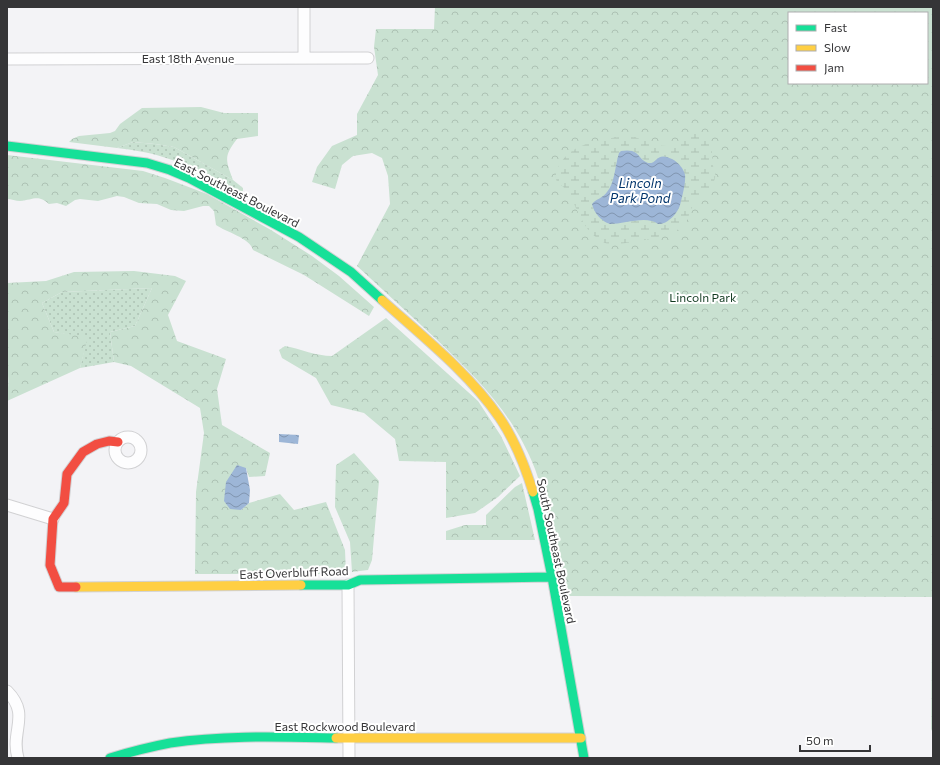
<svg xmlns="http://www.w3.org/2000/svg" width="940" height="765" font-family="Commissioner,sans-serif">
  <defs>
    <pattern id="grass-dots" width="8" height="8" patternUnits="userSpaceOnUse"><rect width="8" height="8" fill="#c9e1d1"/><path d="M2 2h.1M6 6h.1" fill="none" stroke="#adc2b4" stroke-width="1.8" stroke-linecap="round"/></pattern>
    <pattern id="forest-crowns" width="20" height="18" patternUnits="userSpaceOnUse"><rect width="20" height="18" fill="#c9e1d1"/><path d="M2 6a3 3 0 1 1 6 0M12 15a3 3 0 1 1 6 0" fill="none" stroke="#adc2b4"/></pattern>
    <pattern id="wetland-marsh" width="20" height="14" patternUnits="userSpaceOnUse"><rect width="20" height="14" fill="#c9e1d1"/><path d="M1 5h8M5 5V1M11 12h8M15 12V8" fill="none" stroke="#adc2b4"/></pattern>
    <pattern id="water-waves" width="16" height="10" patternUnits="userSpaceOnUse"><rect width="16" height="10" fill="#9db6d7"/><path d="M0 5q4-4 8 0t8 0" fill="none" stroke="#8195af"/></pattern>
  </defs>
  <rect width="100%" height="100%" fill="#f3f3f6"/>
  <!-- grass -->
  <path fill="url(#grass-dots)" d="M133,142L155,144L174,147L233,180L243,188V191L241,194C215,181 190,165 163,157C148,152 133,150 117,148Z
    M152,288L135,326L110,332L114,362L80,368L87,338L54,332L42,303L62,292Z"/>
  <!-- forest -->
  <path fill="url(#forest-crowns)" fill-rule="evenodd" d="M435,7H933V727L931,731L932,597L562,596C555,555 549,507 535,469C513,413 477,378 435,338C409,314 383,290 357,266L390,204L388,176L382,158L372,153L353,156L342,165L335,189L312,182L317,167L332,146L357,135V114L378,75L374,47L376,29H434ZM789,13H927V83H789Z
    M201,107L224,113H258V136L237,139C223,157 226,160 233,180L174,147L155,144L133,142L117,148L69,142L72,139L79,136L110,133L115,131L120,124L142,108Z
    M7,155L143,171L165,178L207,194L271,230L312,256L339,276L374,307L369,316L304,275L253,250C250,238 226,232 216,225L214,211L209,206H203L184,211L171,210L157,204L139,203L124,197L117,196L98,201L80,199L75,200L66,206L57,203L49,204C38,194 33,200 20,201C16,201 11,199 7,199Z
    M134,271L175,276L186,281L168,315L177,341L226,359L217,389L222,425L270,453L265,476L249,477L246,468L241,510L249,503L280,494L294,510L326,502L345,550L346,574H195L196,492L204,433L200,408L131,366L114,362L110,332L135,326L152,288L62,292L42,303L54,332L88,337L80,368L7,401C7,391 10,381 7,371V283L46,281L74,272Z
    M386,318L478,401L501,436L520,476L498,497L475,513L446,518V462L399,461L395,439L364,413L331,405L316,378L282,358L279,350L285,346C301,349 316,356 332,356Z
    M354,453L379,481L372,560L368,570L352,572L350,542L335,507L336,465Z
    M522,483L535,540H446V531L465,525H486V515L515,487Z"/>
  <!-- wetland -->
  <path fill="url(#wetland-marsh)" fill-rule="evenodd" d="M702,133C713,140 712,154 713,166C714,169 716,174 715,178C713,188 702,193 696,201C689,209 689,224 679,229C666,237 620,247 605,243C602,242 600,239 597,238C576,223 576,193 557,182C552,169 567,152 579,147C593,141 619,135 633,137C645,139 656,147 669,146C680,145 684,137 693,134C695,133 699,133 702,133ZM621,151C626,151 631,150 635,152C644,157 647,171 659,157L684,184C680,201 679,220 658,224C643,212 617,231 603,221C598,218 595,211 592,206L593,202C616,190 613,176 619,153Z"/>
  <!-- water -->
  <path fill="url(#water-waves)" d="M621,151C626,150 633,150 636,153C640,156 642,161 648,163C658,164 656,151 672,159C678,162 684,169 685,175C686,182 682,198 680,205C678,213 667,225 658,224C647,215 624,224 610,224C601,221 594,213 592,204C596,199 603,198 607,192C615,183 615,165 619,153Z
    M279,434L299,435L298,444L279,442Z
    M237,465L246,468L250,490L249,503L241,510L230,509L224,501L226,482Z"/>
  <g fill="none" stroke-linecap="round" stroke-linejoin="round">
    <defs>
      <path id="street" d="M304,58V7
        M7,59L368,58
        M115 450a13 13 0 1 1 26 0a13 13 0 1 1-26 0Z
        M7,505L53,519
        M348,585L349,758
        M7,691C31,715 10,731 18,758"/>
      <path id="fast" d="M7,146L147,163L170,170L189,178L299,237L351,272L382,300
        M533,492L538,509L552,577L584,758
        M301,585H348L360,580L552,577
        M110,758C130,752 149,747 170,743C225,735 280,737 336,738"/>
      <path id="slow" d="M382,300C422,336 469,373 499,417C515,440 525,466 533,492
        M76,587L301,585
        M336,738H581"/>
      <path id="jam" d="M76,587H59L50,565L53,519L64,503L67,474L83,452L97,444L109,441L118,442"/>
    </defs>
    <!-- street casing -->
    <use href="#street" stroke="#d1d1d3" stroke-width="13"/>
    <!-- fast casing -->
    <use href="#fast" stroke="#d1d1d3" stroke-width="11"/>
    <!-- slow casing -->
    <use href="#slow" stroke="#d1d1d3" stroke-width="11"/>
    <!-- jam casing -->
    <use href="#jam" stroke="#d1d1d3" stroke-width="11"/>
    <!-- street -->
    <use href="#street" stroke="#fdfdfe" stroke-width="11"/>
    <!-- fast -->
    <use href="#fast" stroke="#16e098" stroke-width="9"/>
    <!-- slow -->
    <use href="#slow" stroke="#ffcf43" stroke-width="9"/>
    <!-- jam -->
    <use href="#jam" stroke="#f24e42" stroke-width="9"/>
  </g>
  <g text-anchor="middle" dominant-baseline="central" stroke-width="4" stroke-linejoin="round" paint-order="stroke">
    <!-- street labels -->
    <g font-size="12" fill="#353537" stroke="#fff">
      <text x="188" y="58">East 18th Avenue</text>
      <text transform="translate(237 192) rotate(27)">East Southeast Boulevard</text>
      <text transform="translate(557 551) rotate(78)">South Southeast Boulevard</text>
      <text transform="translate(294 572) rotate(-2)">East Overbluff Road</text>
      <text x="345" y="726">East Rockwood Boulevard</text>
    </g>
    <!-- park labels -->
    <g font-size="12" fill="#113a20" stroke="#fff">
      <text x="703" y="297">Lincoln Park</text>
    </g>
    <!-- water labels -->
    <g font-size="13" font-style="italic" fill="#00346b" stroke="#fff">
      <text x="640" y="183">Lincoln<tspan x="640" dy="15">Park Pond</tspan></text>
    </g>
  </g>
  <!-- border -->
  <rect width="940" height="765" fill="none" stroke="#353537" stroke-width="16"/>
  <!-- legend -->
  <rect x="788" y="12" width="140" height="72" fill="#ffffff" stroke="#aeaeaf"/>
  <rect x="796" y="25" width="20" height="6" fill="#16e098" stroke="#aeaeaf"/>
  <text x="824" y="32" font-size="12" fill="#353537">Fast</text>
  <rect x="796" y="45" width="20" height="6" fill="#ffcf43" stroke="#aeaeaf"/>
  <text x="824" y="52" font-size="12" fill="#353537">Slow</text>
  <rect x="796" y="65" width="20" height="6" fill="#f24e42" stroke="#aeaeaf"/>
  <text x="824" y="72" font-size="12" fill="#353537">Jam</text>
  <!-- scale -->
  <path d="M800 745v6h70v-6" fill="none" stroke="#353537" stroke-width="2"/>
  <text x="806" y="745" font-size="12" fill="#353537" stroke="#ffffff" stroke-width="3" paint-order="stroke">50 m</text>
</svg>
